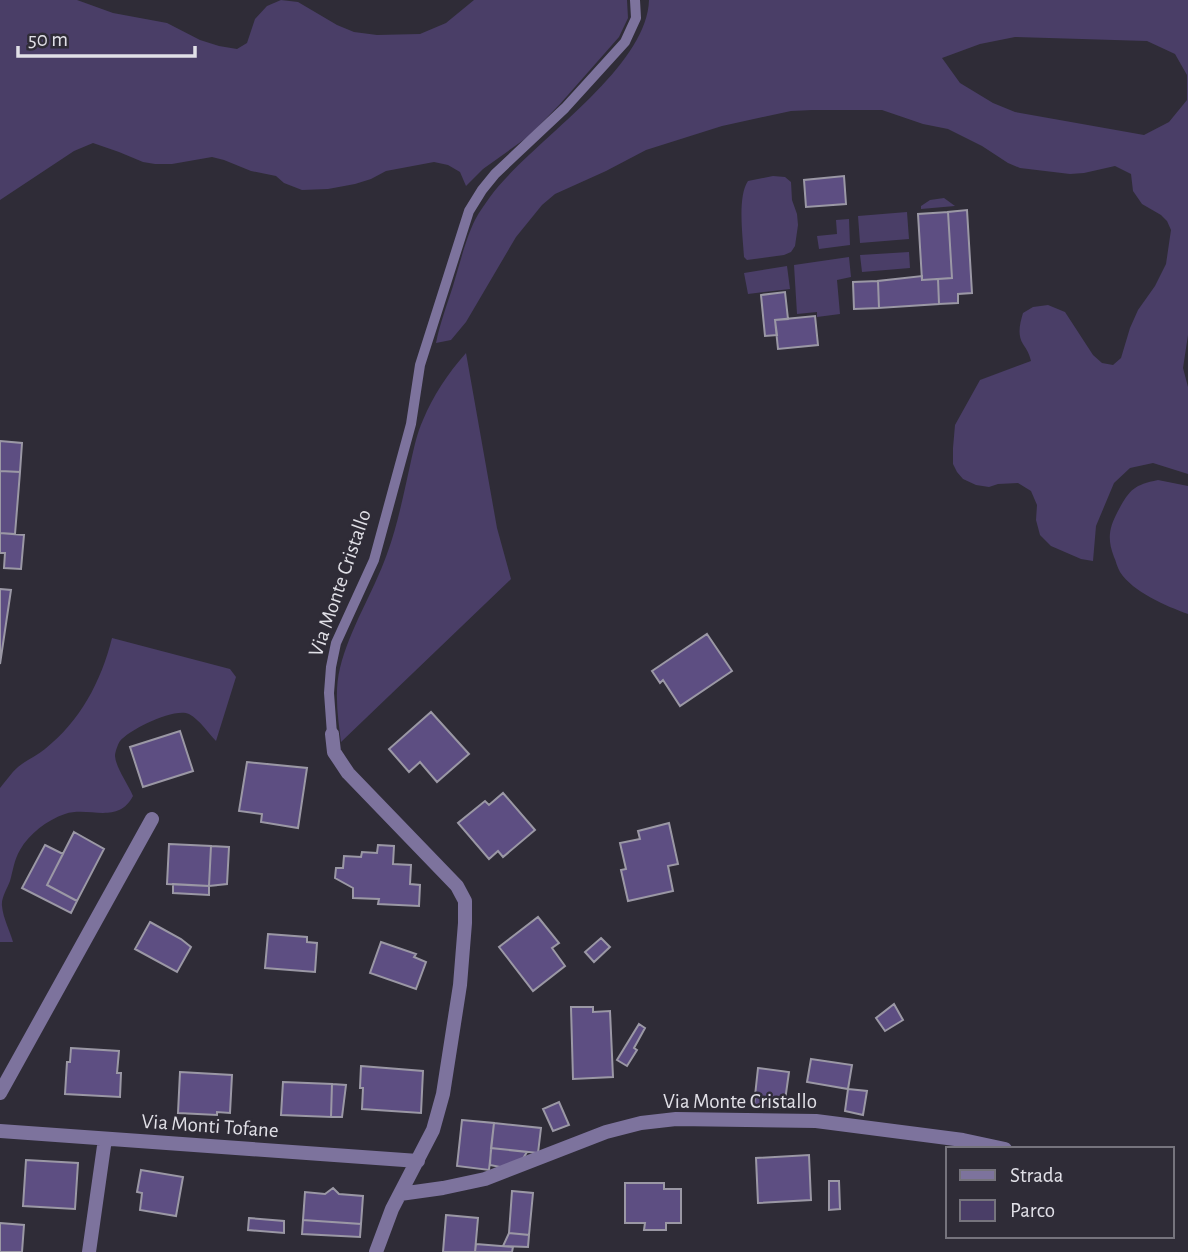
<svg xmlns="http://www.w3.org/2000/svg" width="1188" height="1252" font-family="'Alegreya Sans',sans-serif">
  <rect width="100%" height="100%" fill="#2f2c37"/>
  <!-- green -->
  <path fill="#4a3e67" fill-rule="evenodd" d="M0,0H77L113,13L167,23L200,40L219,46L237,49L247,43L255,19L267,6L281,0L298,2L337,25L354,32L377,35L420,34L446,23L474,0H627L628,18L619,37L560,104L529,136L483,169L466,186L460,172L448,165L434,162L386,171L371,179L355,184L328,189L302,190L284,183L276,176L251,171L224,160L212,157L172,164H155L143,162L119,152L93,143L74,151L0,200Z
    M649,0H1188V335L1183,368L1188,387V474L1153,463L1130,468L1114,483L1096,526L1093,561L1081,559L1051,546L1040,535L1036,520L1037,505L1031,491L1018,483L998,484L989,487L976,485L963,479L957,472L953,464V448L955,425L980,380L1031,361C1029,353 1027,350 1023,344C1017,335 1020,323 1023,313L1033,307L1048,305L1065,312L1093,355L1102,363L1113,365L1121,358L1130,328L1138,310L1155,286L1166,264L1171,230L1167,221L1161,215L1142,204L1133,191L1131,174L1115,166L1084,173L1070,174L1020,168L1008,163L982,146L948,129L923,124L882,110H812L791,111L722,126L646,150L606,171L555,194L542,205L516,237L466,322L451,340L436,343C440,323 447,305 453,286C459,266 466,238 475,220C479,212 485,204 490,197C530,142 647,70 649,0ZM1015,37L1147,41L1175,54L1187,75V100L1169,122L1144,135L1015,112L993,103L960,83L942,58L980,44Z
    M773,176L785,177L791,182L792,200L797,214L798,225L795,246L791,252L784,255L747,260L744,257C743,238 737,197 748,181Z
    M944,198L955,206L921,209V206L930,200Z
    M907,212L909,239L860,243L858,216Z
    M849,219L850,245L819,249L817,236L837,234L836,220Z
    M909,252L910,268L862,272L860,255Z
    M849,257L851,277L837,280L840,314L817,317V312L797,314L794,265Z
    M787,266L790,289L748,294L744,273Z
    M466,353L497,528L511,579L341,742C338,718 334,692 340,668C350,628 373,593 387,554C398,524 404,492 411,461C414,448 417,433 423,420C433,396 448,373 466,353Z
    M1158,480L1188,486V614C1166,606 1133,592 1120,572C1117,567 1116,561 1114,557C1107,539 1109,528 1118,511C1130,489 1134,485 1158,480Z
    M112,638L230,669L236,677L216,741C208,733 200,720 189,714C175,707 130,729 120,741C118,744 115,752 115,756C116,768 128,784 133,796C118,825 89,806 65,814C47,820 29,834 20,850C14,860 13,871 10,881C7,889 1,898 2,906C3,918 10,931 13,942H0V788C6,781 11,773 18,767C26,760 37,756 45,749C80,721 101,682 112,638Z"/>
  <!-- building -->
  <path fill="#5d4e82" stroke="#9b98a5" stroke-width="2" d="M844,176L846,204L806,207L804,180Z
    M967,210L972,293L958,294V303L939,304L938,279L952,278L948,212Z
    M948,212L952,278L922,280L918,214Z
    M922,276V280L938,279L939,304L879,308L878,281Z
    M878,281L879,308L854,309L853,282Z
    M785,292L788,319L775,320L777,335L765,336L761,295Z
    M815,316L818,345L778,349L775,320Z
    M0,441L22,443L20,472L0,471Z
    M0,471L20,472L15,534L0,533Z
    M0,533L24,535L21,569L4,568L5,553H0Z
    M0,589L11,590L0,664Z
    M707,634L732,671L680,706L663,680L660,683L652,671Z
    M431,712L469,754L437,782L420,762L409,772L389,749Z
    M180,731L193,771L143,787L130,747Z
    M247,762L307,768L298,828L261,822L262,814L239,811Z
    M503,793L535,830L503,857L498,851L489,859L458,823L485,801L489,805Z
    M669,823L678,864L668,866L673,891L628,901L621,870L626,869L620,843L640,839L638,831Z
    M74,832L104,849L77,901L47,885Z
    M169,844L211,846L209,886L167,884Z
    M45,845L63,854L47,885L77,901L71,913L22,888Z
    M378,845L394,846L393,864L411,865L410,884L420,885L419,906L378,904L379,899L353,898V888L335,878L336,868H343L344,856L361,857L362,852L377,853Z
    M211,846L229,847L227,884L209,886Z
    M173,884L209,886V895L173,893Z
    M538,917L559,943L552,948L565,966L533,991L499,947Z
    M150,922L181,939L191,947L177,972L135,949Z
    M268,934L307,937V942L317,943L315,972L265,968Z
    M601,938L610,947L594,962L585,952Z
    M381,942L416,954L414,957L426,962L416,989L370,973Z
    M894,1004L903,1020L885,1031L876,1018Z
    M571,1007H593V1012L610,1011L613,1077L573,1079Z
    M639,1024L645,1028L634,1048L637,1050L627,1066L617,1060Z
    M71,1048L119,1051L117,1073H121L120,1097L65,1094L67,1062H70Z
    M811,1059L852,1065L848,1089L807,1082Z
    M361,1066L423,1071L421,1113L362,1109L363,1088H360Z
    M758,1068L789,1072L784,1108L754,1105Z
    M180,1072L232,1075L230,1113L217,1112V1115L178,1113Z
    M283,1082L332,1084L331,1117L281,1115Z
    M332,1084L346,1085L342,1117H331Z
    M848,1089L867,1091L863,1115L845,1111Z
    M559,1102L569,1125L553,1131L543,1109Z
    M462,1120L494,1123L489,1170L457,1166Z
    M494,1123L541,1128L538,1153L491,1148Z
    M491,1148L527,1152L522,1160L505,1168L490,1165Z
    M809,1155L811,1200L758,1203L756,1158Z
    M26,1160L78,1163L75,1209L23,1206Z
    M141,1170L183,1177L176,1216L140,1210L142,1193L137,1192Z
    M829,1181H839L840,1209L829,1210Z
    M625,1183H664V1189H681V1223H666V1230H644L645,1223H625Z
    M333,1188L339,1194L363,1196L361,1224L303,1220L305,1192L325,1194Z
    M512,1191L533,1193L529,1235L509,1233Z
    M446,1215L478,1218L475,1252H443Z
    M249,1218L284,1221V1233L248,1230Z
    M303,1220L361,1224L360,1237L302,1234Z
    M0,1223L24,1225L22,1252H0Z
    M509,1233L529,1235L528,1247L503,1246Z
    M476,1244L513,1247L512,1252H475Z"/>
  <g fill="none" stroke-linecap="round" stroke-linejoin="round">
    <!-- lane -->
    <path stroke="#7d739d" stroke-width="10" d="M332,734L329,693L331,667L336,643L374,560L411,424L420,365L469,211L482,190L495,174L565,108L625,42L636,18L635,0"/>
    <!-- street -->
    <path stroke="#7d739d" stroke-width="14" d="M332,734L334,752L348,773L457,886L465,901V923L460,985L443,1094L433,1130L392,1209L376,1252
      M0,1093L152,819
      M0,1131L418,1161
      M400,1194L443,1188L485,1179L606,1132L641,1123L676,1119L816,1121L963,1140L1005,1149
      M89,1252L105,1139"/>
  </g>
  <g text-anchor="middle" dominant-baseline="central" stroke-width="5" stroke-linejoin="round" paint-order="stroke">
    <!-- street labels -->
    <g font-size="21" fill="#e1e0e7" stroke="#2f2c37">
      <text transform="translate(340 583) rotate(-71)">Via Monte Cristallo</text>
      <text x="740" y="1101">Via Monte Cristallo</text>
      <text transform="translate(210 1126) rotate(4)">Via Monti Tofane</text>
    </g>
  </g>
  <!-- legend -->
  <rect x="946" y="1147" width="228" height="91" fill="#2f2c37" stroke="#76747d" stroke-width="2"/>
  <rect x="960" y="1170" width="35" height="10" fill="#7d739d" stroke="#76747d" stroke-width="2"/>
  <text x="1010" y="1182" font-size="21" fill="#e1e0e7">Strada</text>
  <rect x="960" y="1200" width="35" height="21" fill="#4a3e67" stroke="#76747d" stroke-width="2"/>
  <text x="1010" y="1217" font-size="21" fill="#e1e0e7">Parco</text>
  <!-- scale -->
  <path d="M18 46v10h177v-10" fill="none" stroke="#e1e0e7" stroke-width="3.5"/>
  <text x="28" y="46" font-size="21" fill="#e1e0e7" stroke="#2f2c37" stroke-width="5" paint-order="stroke">50 m</text>
</svg>
